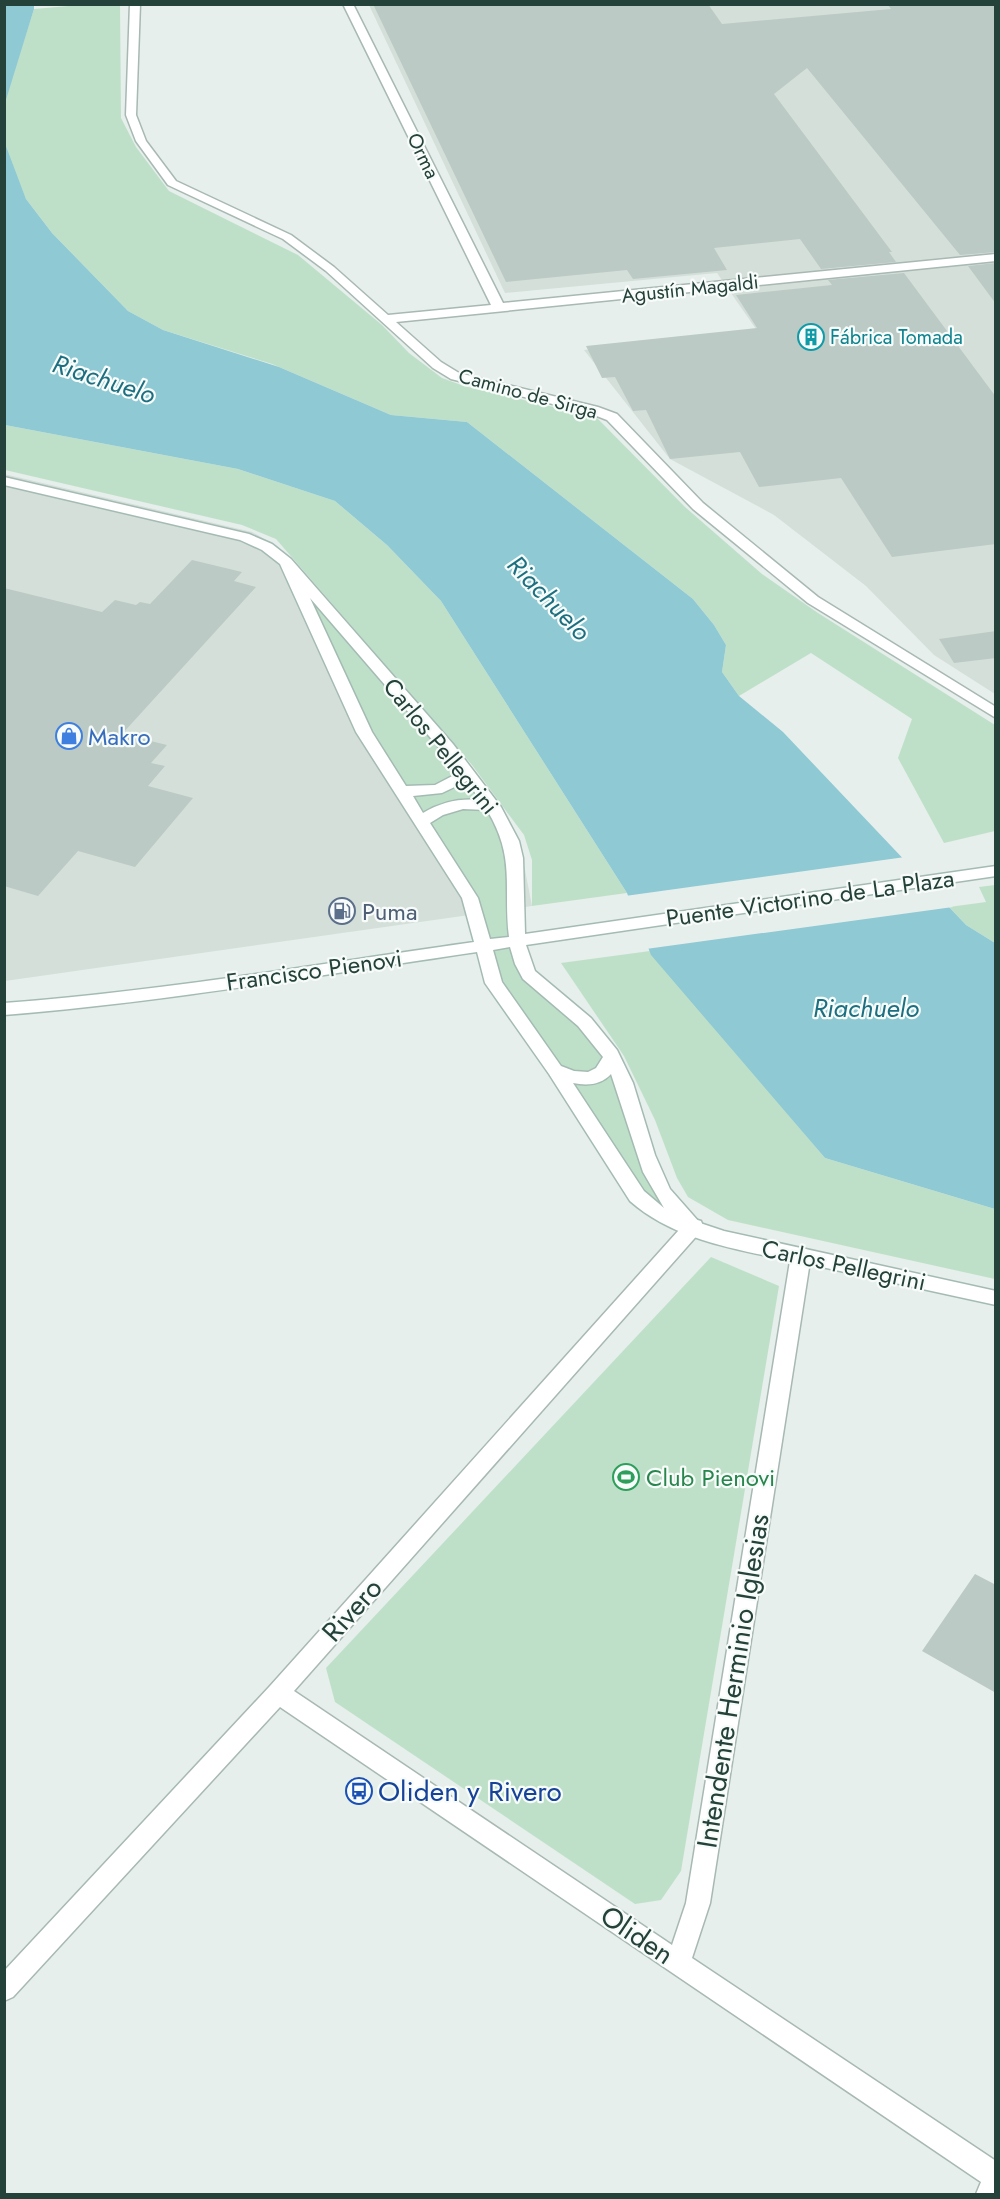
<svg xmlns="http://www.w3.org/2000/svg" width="1000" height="2199" font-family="Jost,sans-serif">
  <rect width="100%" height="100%" fill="#e6efeb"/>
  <!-- built -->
  <path fill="#d4dfda" d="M369,5H995V694L934,655L866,586L774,515L670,459L584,350L756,329L717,273L505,293Z
    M4,474L252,532L277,546L470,767L519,839L532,906L5,981Z"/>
  <!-- green -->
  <path fill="#bfe0c8" d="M80,5H120L121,118L136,147L169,191L298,255L382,325L409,353L442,378L464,386L596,417L685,507L762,574L818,613L995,725V831L944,843L898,758L912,719L811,653L739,696L722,672L726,645L714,625L693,599L467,422L391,415L272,364L163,330L128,311L52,233L26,199L7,152L5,141L4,103L34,9Z
    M5,425L238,469L335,501L387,545L441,601L627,893L532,906V860L524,835L472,765L276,539L242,525L5,470Z
    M286,562L504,824L523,966L596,1034L675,1209L653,1210L502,997L475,911L373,749Z
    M995,885V943L966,925L949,907L986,902L979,887Z
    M650,951L825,1158L995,1209V1279L728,1220L688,1197L677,1178L655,1120L624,1056L561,963Z
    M711,1257L779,1286L681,1871L661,1900L635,1904L335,1702L326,1668Z"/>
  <!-- water -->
  <path fill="#8ec9d4" d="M5,4L34,5V9L5,103Z
    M4,141L26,199L52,233L128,311L163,330L279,367L391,415L467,422L693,599L714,625L726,645L722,672L739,696L783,732L966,925L995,943V1209L825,1158L651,955L627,893L441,601L387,545L335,501L238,469L5,425Z"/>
  <!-- pier -->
  <path fill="#e6efeb" d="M905,857L953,907L646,949L625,896Z"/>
  <!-- building -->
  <path fill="#bbcac4" d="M373,4H708L722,24L891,9L887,4H996V252L960,255L807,68L774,94L892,252H889L896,262L821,269L800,239L714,248L727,270L633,279L627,270L506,282Z
    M996,263V304L968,266Z
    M904,273L996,397V544L892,557L841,478L759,487L740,452L670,459L646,410L633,411L615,377L602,378L586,346L757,328L736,295L832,285L828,280Z
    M192,560L242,572L234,581L256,587L122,734L167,745L151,763L165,766L148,786L193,798L135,867L78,851L38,896L4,886V588L102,612L115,600L136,605L140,602L150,604Z
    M996,631V658L954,663L939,639Z
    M975,1574L996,1585V1693L922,1651Z"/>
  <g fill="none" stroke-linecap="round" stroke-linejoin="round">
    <defs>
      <path id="street" d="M130,4H140L136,115L146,141L176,181L291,235L334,267L388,315L491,305L343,4H353L503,303L996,254V261L396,322L441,362L459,373L598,407L617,414L703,503L818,597L996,707V718L808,603L693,509L607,420L589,413L451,379L433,368L326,271L283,239L168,185L136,141L126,115Z
        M694,1219L701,1221L703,1226L701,1231L294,1691L672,1945L686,1903L791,1255L794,1250L801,1248L808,1250L811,1255L710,1903L692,1958L996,2161V2194H976L981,2182L280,1707L13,1997L4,2001V1971L270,1686L687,1221Z"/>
      <path id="secondary" d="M4,477L249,534L272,544L291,559L453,744L501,807L519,841L523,858L525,934L996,866V876L526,945L535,971L591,1018L617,1050L633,1083L655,1155L670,1189L700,1223L724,1231L996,1291V1305C936,1292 877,1279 817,1266C754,1252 680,1245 630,1201L549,1074L485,983L477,952C320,975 163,1002 4,1015V1003C162,991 318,964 474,942L462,898L356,732L280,564L262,550L240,540L4,485ZM310,598L460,772L435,785L406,786L372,732ZM467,781L480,800C460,798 441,802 423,813L413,796L442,793ZM463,809L487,810C516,858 503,886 509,937L490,939L478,898L430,823L443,815ZM510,947L515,964L523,979L578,1026L603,1057L596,1068L588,1072L574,1071L561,1066L502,982L493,950ZM611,1074L643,1172L664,1208L644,1191L573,1083C587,1086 601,1085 611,1074Z"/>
    </defs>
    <!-- street casing -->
    <use href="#street" stroke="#a8b8b2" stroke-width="3"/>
    <!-- secondary casing -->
    <use href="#secondary" stroke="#a4bbb3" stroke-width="3"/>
    <!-- street -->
    <use href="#street" fill="#fff" fill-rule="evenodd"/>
    <!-- secondary -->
    <use href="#secondary" fill="#fff" fill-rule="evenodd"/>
  </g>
  <!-- icons -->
  <defs>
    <symbol id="building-ring" viewBox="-11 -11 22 22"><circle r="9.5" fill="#f7fbf9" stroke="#0f9aa8" stroke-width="1.5"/><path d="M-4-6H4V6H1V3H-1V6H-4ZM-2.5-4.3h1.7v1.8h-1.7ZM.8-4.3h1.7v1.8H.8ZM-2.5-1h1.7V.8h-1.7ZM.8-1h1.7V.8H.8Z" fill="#0f9aa8"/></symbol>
    <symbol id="shop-ring" viewBox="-11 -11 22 22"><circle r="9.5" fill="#f7fbf9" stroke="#3f7fe0" stroke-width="1.5"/><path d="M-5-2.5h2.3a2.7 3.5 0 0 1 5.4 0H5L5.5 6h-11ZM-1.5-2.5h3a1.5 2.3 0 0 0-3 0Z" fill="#3f7fe0"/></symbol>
    <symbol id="fuel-ring" viewBox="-11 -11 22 22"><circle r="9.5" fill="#f7fbf9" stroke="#5c6f8a" stroke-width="1.5"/><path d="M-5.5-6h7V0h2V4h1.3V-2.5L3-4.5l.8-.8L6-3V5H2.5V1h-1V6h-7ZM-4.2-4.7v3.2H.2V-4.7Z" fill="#5c6f8a"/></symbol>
    <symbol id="stadium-ring" viewBox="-11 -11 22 22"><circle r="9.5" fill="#f7fbf9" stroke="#2e9e5b" stroke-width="1.5"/><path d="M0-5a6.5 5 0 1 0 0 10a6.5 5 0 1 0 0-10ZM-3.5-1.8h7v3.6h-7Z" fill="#2e9e5b"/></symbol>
    <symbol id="bus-ring" viewBox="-11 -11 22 22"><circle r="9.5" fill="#f7fbf9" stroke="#1a4fb4" stroke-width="1.5"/><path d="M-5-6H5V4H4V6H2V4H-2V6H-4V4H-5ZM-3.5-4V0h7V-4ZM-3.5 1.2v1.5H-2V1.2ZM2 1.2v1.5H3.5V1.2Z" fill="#1a4fb4"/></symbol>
  </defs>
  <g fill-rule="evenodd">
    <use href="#building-ring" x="796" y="322" width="30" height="30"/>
    <use href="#shop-ring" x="54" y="721" width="30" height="30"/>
    <use href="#fuel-ring" x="327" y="896" width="30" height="30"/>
    <use href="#stadium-ring" x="611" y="1462" width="30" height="30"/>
    <use href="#bus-ring" x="344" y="1776" width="30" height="30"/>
  </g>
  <g text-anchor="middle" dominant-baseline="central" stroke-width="4.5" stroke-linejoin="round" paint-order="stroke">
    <!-- far-street labels -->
    <g font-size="20" fill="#24423a" stroke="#f7fbf9">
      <text transform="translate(423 156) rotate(64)">Orma</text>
      <text transform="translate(690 289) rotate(-6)">Agustín Magaldi</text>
      <text transform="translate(528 394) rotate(15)">Camino de Sirga</text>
    </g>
    <!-- far-culture labels -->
    <g font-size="20" fill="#0d838f" stroke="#f7fbf9" text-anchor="start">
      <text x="830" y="337">Fábrica Tomada</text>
    </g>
    <!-- shop labels -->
    <g font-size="24" fill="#366cbe" stroke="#f7fbf9" text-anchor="start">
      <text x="88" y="736">Makro</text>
    </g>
    <!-- street labels -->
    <g font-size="24" fill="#24423a" stroke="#f7fbf9">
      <text transform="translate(441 746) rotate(51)">Carlos Pellegrini</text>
      <text transform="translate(810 898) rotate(-8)">Puente Victorino de La Plaza</text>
      <text transform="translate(314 970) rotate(-8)">Francisco Pienovi</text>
      <text transform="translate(844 1265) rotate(12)">Carlos Pellegrini</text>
    </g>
    <!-- service labels -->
    <g font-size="24" fill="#4e5e75" stroke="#f7fbf9" text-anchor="start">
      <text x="362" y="911">Puma</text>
    </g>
    <!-- leisure labels -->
    <g font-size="24" fill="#27864d" stroke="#f7fbf9" text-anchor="start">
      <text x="646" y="1477">Club Pienovi</text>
    </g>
    <!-- water labels -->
    <g font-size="26" font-style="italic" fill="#1c6f80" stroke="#f7fbf9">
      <text transform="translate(104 379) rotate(18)">Riachuelo</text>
      <text transform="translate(549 598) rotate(46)">Riachuelo</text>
      <text x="866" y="1008">Riachuelo</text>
    </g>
    <!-- near-street labels -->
    <g font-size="28" fill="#24423a" stroke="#f7fbf9">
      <text transform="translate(352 1610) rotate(-48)">Rivero</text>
      <text transform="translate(733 1681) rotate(-81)">Intendente Herminio Iglesias</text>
      <text transform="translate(637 1935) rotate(34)">Oliden</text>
    </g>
    <!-- near-transit labels -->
    <g font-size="28" fill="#164399" stroke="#f7fbf9" text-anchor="start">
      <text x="378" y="1791">Oliden y Rivero</text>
    </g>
  </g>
  <!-- border -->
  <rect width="1000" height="2199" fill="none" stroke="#24423a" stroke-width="12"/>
</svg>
